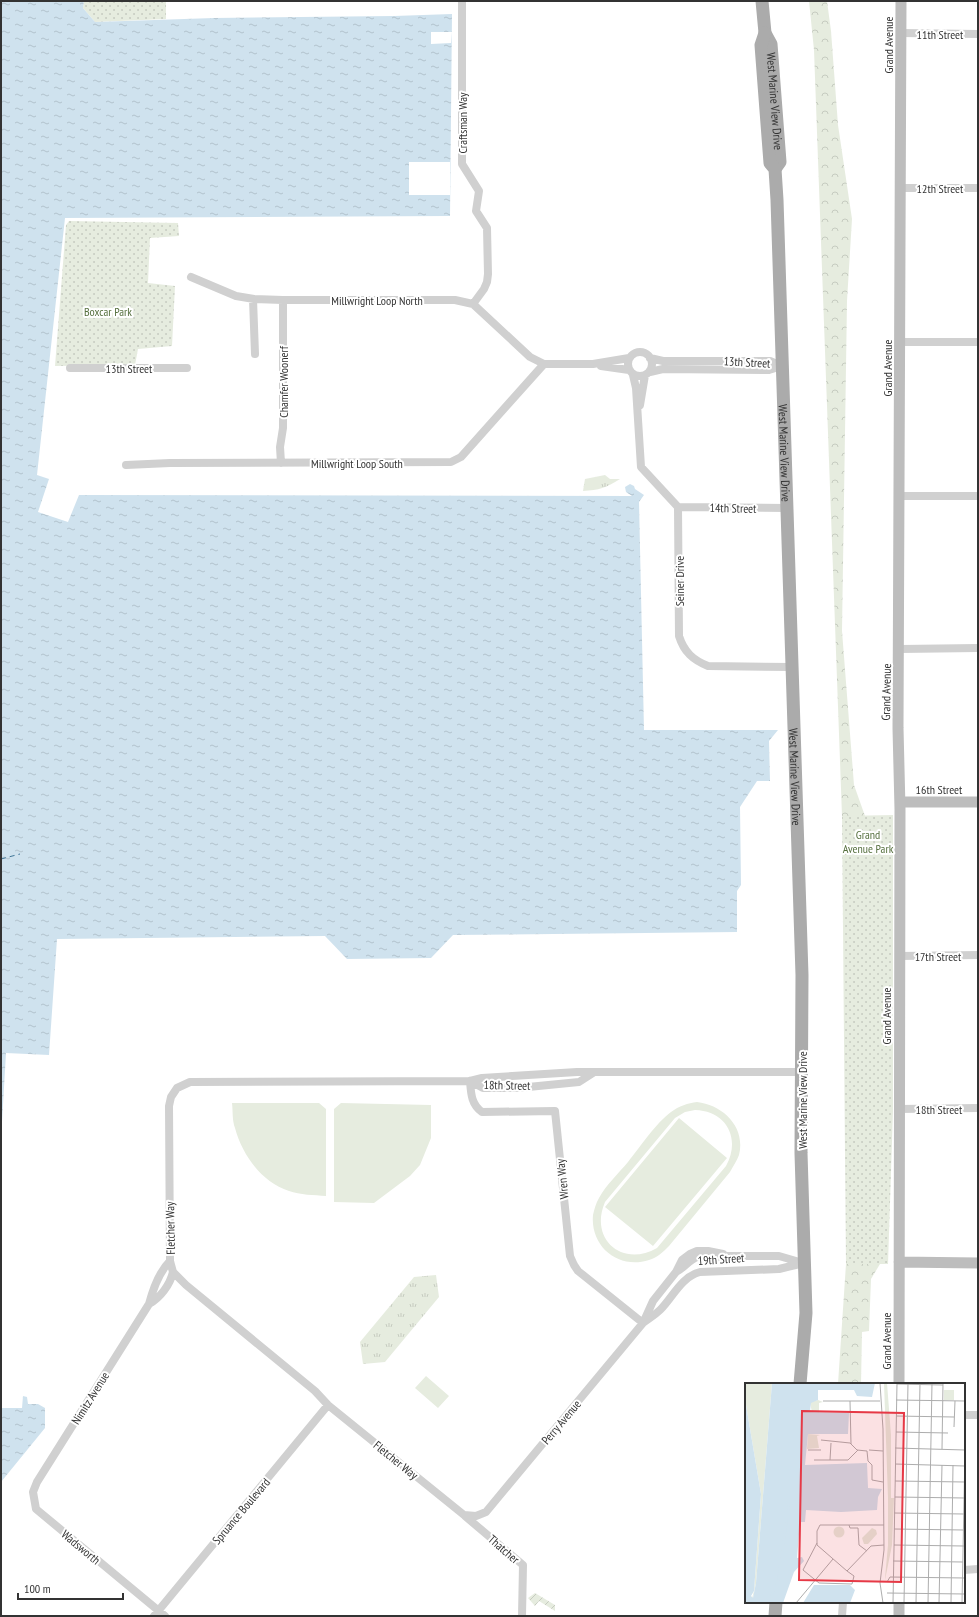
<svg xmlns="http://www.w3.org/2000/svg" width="979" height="1617" font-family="'PT Sans Narrow',sans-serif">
  <defs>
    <pattern id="grass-tufts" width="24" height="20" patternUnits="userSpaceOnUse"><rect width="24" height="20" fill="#e6ecdf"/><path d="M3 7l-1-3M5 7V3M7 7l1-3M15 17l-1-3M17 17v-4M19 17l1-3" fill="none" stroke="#c6cbc0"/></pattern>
    <pattern id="forest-crowns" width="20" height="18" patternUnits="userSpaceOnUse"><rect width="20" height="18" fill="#e6ecdf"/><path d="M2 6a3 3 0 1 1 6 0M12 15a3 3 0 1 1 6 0" fill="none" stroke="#c6cbc0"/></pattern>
    <pattern id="park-dots" width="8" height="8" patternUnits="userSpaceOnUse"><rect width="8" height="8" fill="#e6ecdf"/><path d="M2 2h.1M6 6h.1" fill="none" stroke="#c6cbc0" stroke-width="1.8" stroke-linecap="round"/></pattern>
    <pattern id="garden-furrows" width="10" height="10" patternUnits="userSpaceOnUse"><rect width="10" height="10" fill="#e6ecdf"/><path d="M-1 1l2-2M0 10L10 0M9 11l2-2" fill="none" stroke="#c6cbc0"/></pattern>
    <pattern id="water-ripples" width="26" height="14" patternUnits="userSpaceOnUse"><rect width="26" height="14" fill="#cfe2ee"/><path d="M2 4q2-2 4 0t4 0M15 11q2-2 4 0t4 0" fill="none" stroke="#b2c2cd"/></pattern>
  </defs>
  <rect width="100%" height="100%" fill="#fff"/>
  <!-- grass -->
  <path fill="url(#grass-tufts)" d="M605,475L610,479H620C606,488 599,490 583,491L585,479Z
    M436,1275L439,1297L385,1362L363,1364L360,1342L414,1277Z"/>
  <!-- forest -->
  <path fill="url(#forest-crowns)" d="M809,1H827L831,31L838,125L852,219L847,301L842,631L854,785L865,816H842L814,50Z
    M846,1264H880L871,1279L869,1331L862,1332L861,1384H838Z"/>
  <!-- park -->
  <path fill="url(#park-dots)" d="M84,1H166V19L95,22L83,8Z
    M69,221L178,223L179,236L150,238L148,283L175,286L172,346L138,349L135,365L55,366L66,225Z
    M893,815V1111L888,1264H846L842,816Z"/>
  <!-- garden -->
  <path fill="url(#garden-furrows)" d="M535,1593L555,1605V1611L539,1601L535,1606L528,1598Z"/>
  <!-- pitch -->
  <path fill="#e6ecdf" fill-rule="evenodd" d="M697,1102C723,1105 746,1127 739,1155C737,1161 733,1166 730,1172L669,1246C663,1252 657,1258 649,1260C619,1270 590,1247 593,1215C594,1210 596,1203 599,1198C606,1185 618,1174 628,1162C640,1147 656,1123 671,1112C679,1106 688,1103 697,1102ZM695,1110C727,1111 741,1139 726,1166L657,1248C622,1268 589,1239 605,1202L675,1118L685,1112Z
    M232,1103H319L326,1109V1196C314,1195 300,1195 289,1191C261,1182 242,1154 235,1128C232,1120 233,1111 232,1103Z
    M341,1103L431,1105V1138L420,1165L410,1176L374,1203L334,1202V1109Z
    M679,1118L727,1158L653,1246L605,1207Z
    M426,1376L449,1396L438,1408L415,1388Z"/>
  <!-- water -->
  <path fill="url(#water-ripples)" d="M1,1H84L83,8L95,22L214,18L394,16L452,14L450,216L65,218L37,475L49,479L38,512L68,522L79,495L632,496L626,492L625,487L630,484L634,486L635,489L644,495L639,502L644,730H778L769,741L770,781H757L740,807L741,885L737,891V932L453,935L431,958L347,959L325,936L57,939L49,1055L6,1053L1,1139Z
    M23,1396L27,1397L28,1404H38L45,1408V1428L1,1482V1408H22Z"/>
  <!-- pier -->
  <path fill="#fff" d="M431,32H452L451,43L431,44Z
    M409,162H450V195H409Z"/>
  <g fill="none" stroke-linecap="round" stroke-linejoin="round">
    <!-- ferry -->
    <path stroke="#3f7597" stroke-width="1" stroke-dasharray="5 4" stroke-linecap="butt" d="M1,859L20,854"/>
    <!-- street -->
    <path stroke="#d0d0d0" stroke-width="8" d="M462,1V164L479,191L476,211L487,228L488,274L487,282L484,289L473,304
      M901,33L978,34
      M901,188H978
      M191,277L236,296L254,299L283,300H455L473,304L530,357L544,364H593L629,358
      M253,299L255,354
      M900,342H978
      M628 364a12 12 0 1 1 24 0a12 12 0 1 1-24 0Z
      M650,358L663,361H770L782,366
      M601,366L629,370
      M70,368H187
      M650,372L663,369L769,370L782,366
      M633,375L636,388L641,467L678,507L679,636C684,652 693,660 708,666L792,667
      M640,405L645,375
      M281,463L280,447L283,428V300
      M126,465L170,463L451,462L461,457L544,364
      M900,496H978
      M678,507L787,508
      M900,649L978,648
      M899,956L978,955
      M802,1072H577L482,1078L470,1081L190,1082L177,1088L171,1097L169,1106L170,1261L173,1272L186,1285L315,1391L328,1405L464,1515L476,1516L486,1512L643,1323C648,1319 655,1315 660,1310C673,1297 681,1277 700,1272L779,1269L804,1263
      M470,1081C471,1093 471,1104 482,1112L555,1111L570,1256L574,1265L578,1271L643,1323
      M470,1081L483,1088H518L579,1082L593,1073
      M899,1109L978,1108
      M676,1272C684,1268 689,1260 697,1257C707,1255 717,1260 726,1256H779L803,1263
      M149,1304C160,1298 170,1285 173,1272
      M644,1321L653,1301L676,1272L682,1260L690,1254L697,1251H708L723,1254
      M964,1415H978
      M465,1516L523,1565L522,1616
      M964,1570L978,1569
      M154,1616L328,1405
      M165,1616L36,1509L33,1492L37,1482L149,1304C153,1289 159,1272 170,1261
      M842,1616L843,1602"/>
    <!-- secondary -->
    <path stroke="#bdbdbd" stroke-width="11" d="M900,802H978
      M899,1262L978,1263
      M899,1384L900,809L898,728L901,1
      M899,1616V1602"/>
    <!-- primary -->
    <g stroke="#ababab" stroke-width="13">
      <path id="s1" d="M762,1L765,33L771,44L780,162L775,169"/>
      <path id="s2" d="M765,33L761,45L770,163L775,169L777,200L802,975L801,1153L806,1313L800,1384"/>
      <path d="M775,1616L776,1602"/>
    </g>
  </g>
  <g text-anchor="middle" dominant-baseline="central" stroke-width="4" stroke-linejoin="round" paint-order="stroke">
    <!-- street labels -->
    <g font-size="12" fill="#333" stroke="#fff">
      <text x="940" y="34">11th Street</text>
      <text transform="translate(888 45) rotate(-90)">Grand Avenue</text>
      <text stroke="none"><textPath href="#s1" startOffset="102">West Marine View Drive</textPath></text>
      <text transform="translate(462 123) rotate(-90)">Craftsman Way</text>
      <text x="940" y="188">12th Street</text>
      <text x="377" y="300">Millwright Loop North</text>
      <text transform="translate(747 362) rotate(3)">13th Street</text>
      <text x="129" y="368">13th Street</text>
      <text transform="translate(887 368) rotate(-90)">Grand Avenue</text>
      <text transform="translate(283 382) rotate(-90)">Chamfer Woonerf</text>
      <text stroke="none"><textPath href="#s2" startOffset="423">West Marine View Drive</textPath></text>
      <text x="357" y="463">Millwright Loop South</text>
      <text transform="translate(733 508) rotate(1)">14th Street</text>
      <text transform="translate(679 581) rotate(-90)">Seiner Drive</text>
      <text transform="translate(886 692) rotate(-89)">Grand Avenue</text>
      <text stroke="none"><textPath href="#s2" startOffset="747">West Marine View Drive</textPath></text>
      <text x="939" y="789">16th Street</text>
      <text x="938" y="956">17th Street</text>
      <text transform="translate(886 1016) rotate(-90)">Grand Avenue</text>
      <text transform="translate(507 1085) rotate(1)">18th Street</text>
      <text transform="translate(802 1100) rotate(-90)">West Marine View Drive</text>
      <text x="939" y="1109">18th Street</text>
      <text transform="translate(562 1179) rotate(-96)">Wren Way</text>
      <text transform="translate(170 1228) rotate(-91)">Fletcher Way</text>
      <text transform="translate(721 1259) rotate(-4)">19th Street</text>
      <text transform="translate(886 1341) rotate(-90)">Grand Avenue</text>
      <text transform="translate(90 1398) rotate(-58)">Nimitz Avenue</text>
      <text transform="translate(561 1422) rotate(-50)">Perry Avenue</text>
      <text transform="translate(396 1460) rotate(39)">Fletcher Way</text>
      <text transform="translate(241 1511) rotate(-50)">Spruance Boulevard</text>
      <text transform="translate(81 1547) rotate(40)">Wadsworth</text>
      <text transform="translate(504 1549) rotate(41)">Thatcher</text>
    </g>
    <!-- park labels -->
    <g font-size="12" fill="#56703f" stroke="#fff">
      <text x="108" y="311">Boxcar Park</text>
      <text x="868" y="834">Grand<tspan x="868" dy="14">Avenue Park</tspan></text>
    </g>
  </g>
  <!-- overview -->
  <g transform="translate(745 1383)">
    <rect width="220" height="220" fill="#fff"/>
    <path d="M139,0H142L146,52V115H143ZM143,162H147L140,197V195Z" fill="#e6ecdf"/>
    <path d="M0,0H27L11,200L8,215H3H7L9,208L16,111L0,16ZM73,17L78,19L74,20V30H67L65,19ZM63,51L75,52L72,53L74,65L62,66ZM143,115H149L147,162H143Z" fill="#e6ecdf"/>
    <path d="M199,7H209V17H199ZM88.5 149a5.5 5.5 0 1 1 11 0a5.5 5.5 0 1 1-11 0ZM127,145L131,147L132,151L123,161H119L117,155Z" fill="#e6ecdf"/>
    <path d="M27,0H130L127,14L112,13L109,7H73V17L66,20L65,29L104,30L103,51H63L60,82L122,80L123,105L137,106L133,114L132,127L96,129L61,127L60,139H55L52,175L57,174L59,178L49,189L38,220H0V16L16,111L9,208L6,213L8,215L11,200ZM69,202H105L110,207L105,220H58Z" fill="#cfe2ee"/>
    <path fill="none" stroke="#cfe2ee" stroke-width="2" d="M35,29L47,20L62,18M23,220L33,198L44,121L57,117"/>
    <path fill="none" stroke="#adadad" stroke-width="1" d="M135,0L138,46L139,167L135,200L138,220M152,1L198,2M151,17L220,18M78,18H135M105,18L106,61M151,33L209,34M209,44L210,18M151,49L203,50M76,57L105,60L112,67L122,68M150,65L220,67L217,220M197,66L198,0M63,67H76M124,67L138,68M122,68L123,78L127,82V97L138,99M69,77H103L113,67M85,77L86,60M150,81L220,83M150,98L220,99M150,114L220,115M149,130L219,131M104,142L105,145H113L114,162L122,168M149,146L219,147M72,160L58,187L74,200L107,201L109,193L102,188M139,162L126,163L102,188L72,162V148L75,142H139M149,162L219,163M148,178L218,179M142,199L145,194L220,195M142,210L220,211M51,220L88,176M148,220L152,0M159,220L163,0M171,220L175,0M183,220L187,0M194,220L197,82M206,220L208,82"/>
    <path fill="#e63946" fill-opacity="0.15" stroke="#e63946" stroke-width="2" d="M57,28L159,30L156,199L54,197Z"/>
    <rect width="220" height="220" fill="none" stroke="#333" stroke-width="2"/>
  </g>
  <!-- border -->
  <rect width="979" height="1617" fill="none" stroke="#333333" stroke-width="4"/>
  <!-- scale -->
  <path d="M18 1593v6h105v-6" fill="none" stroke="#333333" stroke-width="2"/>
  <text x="24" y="1593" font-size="12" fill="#333333" stroke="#ffffff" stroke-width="3" paint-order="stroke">100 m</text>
</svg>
